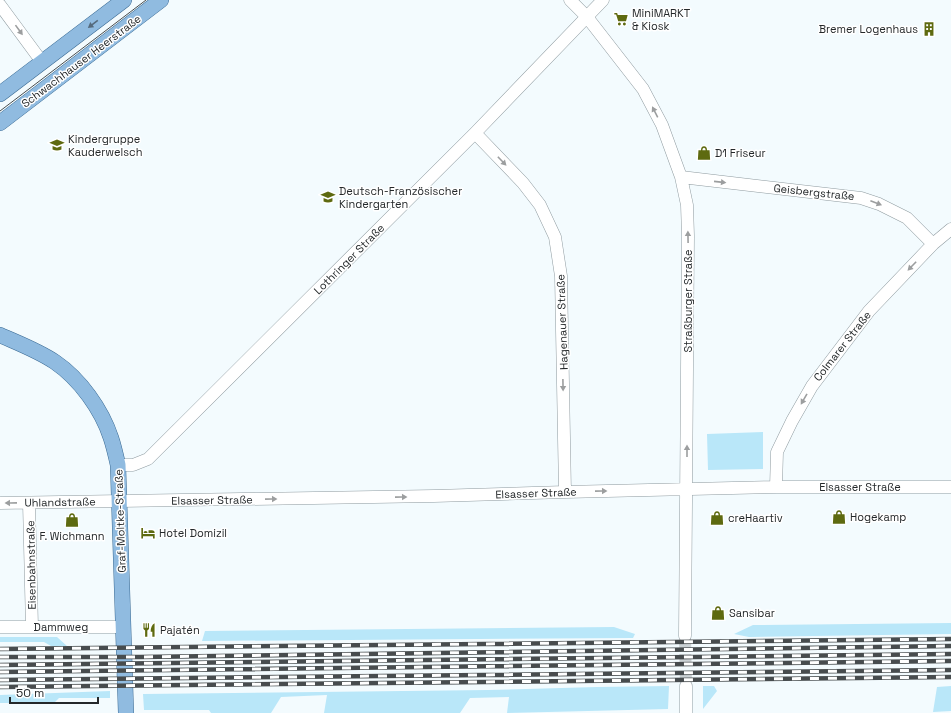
<svg xmlns="http://www.w3.org/2000/svg" width="951" height="713" font-family="'Space Grotesk',sans-serif">
  <rect width="100%" height="100%" fill="#f3fbfe"/>
  <!-- green -->
  <path fill="#b9e7f9" d="M763,432V469L708,470L707,434Z
    M951,623V634L749,637L734,634L753,625Z
    M614,627L635,634L633,638L202,641L205,631Z
    M0,637H57L67,646H51L44,642H0Z
    M703,686H714L717,691L703,709Z
    M951,686V711L933,712L937,687Z
    M597,687L669,686L668,709L507,713L509,697L470,698L460,713H324L327,695L281,697L271,713H211L209,710H144L143,694L488,690Z
    M110,691V698H59L54,703H0V695Z"/>
  <g fill="none" stroke-linecap="round" stroke-linejoin="round">
    <!-- minor-tunnel -->
    <path stroke="#cad1d4" stroke-width="12" stroke-dasharray="12 6" stroke-linecap="butt" d="M685,636L686,686"/>
    <defs>
      <path id="minor" d="M570,0L587,17L643,89L662,125L681,177L687,205L688,236L685,636
        M0,5L42,62
        M475,133L523,183L540,205L555,237L561,276L565,492
        M681,177L861,198L879,204L907,218L933,244
        M118,465H133L148,459L475,133L603,0
        M776,487L777,452L792,421L812,386L869,311L933,244L951,229
        M0,503L434,496L565,492L776,487H951
        M29,503L32,627
        M0,627H123
        M686,713V686"/>
      <path id="major" d="M0,94L124,0
        M0,123L161,0
        M0,335C18,343 39,351 55,362C80,379 102,410 111,438C114,447 116,456 118,465L126,713"/>
    </defs>
    <!-- minor casing -->
    <use href="#minor" stroke="#8f9ba0" stroke-width="13"/>
    <!-- major casing -->
    <use href="#major" stroke="#3a6a93" stroke-width="16"/>
    <!-- minor -->
    <use href="#minor" stroke="#fff" stroke-width="12"/>
    <!-- major -->
    <use href="#major" stroke="#90bbe0" stroke-width="15"/>
    <!-- tram -->
    <path stroke="#474c4e" stroke-width="1" d="M0,111L146,0"/>
    <defs>
      <path id="rail" d="M0,649L951,639
        M0,657H140L951,646
        M0,665L951,654
        M0,672L951,661
        M0,680L951,670
        M0,687L951,677"/>
    </defs>
    <!-- rail casing -->
    <use href="#rail" stroke="#474c4e" stroke-width="4.5"/>
    <!-- rail -->
    <use href="#rail" stroke="#fff" stroke-width="3" stroke-dasharray="9" stroke-linecap="butt"/>
  </g>
  <!-- one-way arrows -->
  <defs><path id="oneway-solid" d="M-6-.8H1V-3.2L6.5 0L1 3.2V.8H-6Z"/></defs>
  <use fill="#556a7c" href="#oneway-solid" transform="translate(93 24) rotate(143)"/>
  <g fill="#9c9e9f">
    <use href="#oneway-solid" transform="translate(19 30) rotate(54)"/>
    <use href="#oneway-solid" transform="translate(655 112) rotate(-117)"/>
    <use href="#oneway-solid" transform="translate(502 161) rotate(46)"/>
    <use href="#oneway-solid" transform="translate(720 182) rotate(6)"/>
    <use href="#oneway-solid" transform="translate(876 203) rotate(21)"/>
    <use href="#oneway-solid" transform="translate(688 237) rotate(-91)"/>
    <use href="#oneway-solid" transform="translate(912 266) rotate(134)"/>
    <use href="#oneway-solid" transform="translate(563 385) rotate(89)"/>
    <use href="#oneway-solid" transform="translate(804 399) rotate(120)"/>
    <use href="#oneway-solid" transform="translate(687 451) rotate(-90)"/>
    <use href="#oneway-solid" transform="translate(601 491) rotate(-1)"/>
    <use href="#oneway-solid" transform="translate(401 497) rotate(-1)"/>
    <use href="#oneway-solid" transform="translate(271 499) rotate(-1)"/>
    <use href="#oneway-solid" transform="translate(11 503) rotate(179)"/>
  </g>
  <!-- icons -->
  <defs>
    <symbol id="supermarket-bare" viewBox="-9 -9 18 18"><path d="M-6-5.5h2.5l.6 2H6L4.5 2H-2.5L-4.4-4H-6ZM-1.5 3.2a1.3 1.3 0 1 0 .1 0ZM3 3.2a1.3 1.3 0 1 0 .1 0Z" fill="#5e6a10" stroke="#fff" stroke-width="2.5" paint-order="stroke"/></symbol>
    <symbol id="building-bare" viewBox="-9 -9 18 18"><path d="M-4-6H4V6H1V3H-1V6H-4ZM-2.5-4.3h1.7v1.8h-1.7ZM.8-4.3h1.7v1.8H.8ZM-2.5-1h1.7V.8h-1.7ZM.8-1h1.7V.8H.8Z" fill="#5e6a10" stroke="#fff" stroke-width="2.5" paint-order="stroke"/></symbol>
    <symbol id="school-bare" viewBox="-9 -9 18 18"><path d="M0-5L7-2L0 1L-7-2ZM-4 1L0 2.5L4 1V4Q0 6-4 4Z" fill="#5e6a10" stroke="#fff" stroke-width="2.5" paint-order="stroke"/></symbol>
    <symbol id="shop-bare" viewBox="-9 -9 18 18"><path d="M-5-2.5h2.3a2.7 3.5 0 0 1 5.4 0H5L5.5 6h-11ZM-1.5-2.5h3a1.5 2.3 0 0 0-3 0Z" fill="#5e6a10" stroke="#fff" stroke-width="2.5" paint-order="stroke"/></symbol>
    <symbol id="hotel-bare" viewBox="-9 -9 18 18"><path d="M-6-4.5h1.5V1H6V5H4.5V3h-9V5H-6ZM-4 0a1.8 1.8 0 1 1 3.6 0ZM.5 0V-2.5h3Q6-2.5 6 0Z" fill="#5e6a10" stroke="#fff" stroke-width="2.5" paint-order="stroke"/></symbol>
    <symbol id="restaurant-bare" viewBox="-9 -9 18 18"><path d="M-5-6h1v4h1v-4h1v4h1v-4h1v5L-1.5 .5V6h-2V.5L-5-1ZM5-6V6H3V1.5H1.5Q1.5-4 5-6Z" fill="#5e6a10" stroke="#fff" stroke-width="2.5" paint-order="stroke"/></symbol>
  </defs>
  <g fill-rule="evenodd">
    <use href="#supermarket-bare" x="611" y="9" width="20" height="20"/>
    <use href="#building-bare" x="919" y="19" width="20" height="20"/>
    <use href="#school-bare" x="47" y="135" width="20" height="20"/>
    <use href="#shop-bare" x="694" y="143" width="20" height="20"/>
    <use href="#school-bare" x="318" y="187" width="20" height="20"/>
    <use href="#shop-bare" x="829" y="507" width="20" height="20"/>
    <use href="#shop-bare" x="707" y="508" width="20" height="20"/>
    <use href="#shop-bare" x="62" y="510" width="20" height="20"/>
    <use href="#hotel-bare" x="138" y="523" width="20" height="20"/>
    <use href="#shop-bare" x="708" y="603" width="20" height="20"/>
    <use href="#restaurant-bare" x="139" y="620" width="20" height="20"/>
  </g>
  <g text-anchor="middle" dominant-baseline="central" stroke-width="3" stroke-linejoin="round" paint-order="stroke">
    <!-- poi labels -->
    <g font-size="11" fill="#24282a" stroke="#fff" text-anchor="start">
      <text x="632" y="13">MiniMARKT<tspan x="632" dy="13">&amp; Kiosk</tspan></text>
      <text x="918" y="29" text-anchor="end">Bremer Logenhaus</text>
      <text x="68" y="139">Kindergruppe<tspan x="68" dy="13">Kauderwelsch</tspan></text>
      <text x="715" y="153">D1 Friseur</text>
      <text x="339" y="191">Deutsch-Französischer<tspan x="339" dy="13">Kindergarten</tspan></text>
      <text x="850" y="517">Hogekamp</text>
      <text x="728" y="518">creHaartiv</text>
      <text x="159" y="533">Hotel Domizil</text>
      <text x="72" y="536" text-anchor="middle">F. Wichmann</text>
      <text x="729" y="613">Sansibar</text>
      <text x="160" y="630">Pajatén</text>
    </g>
    <!-- street labels -->
    <g font-size="11" fill="#24282a" stroke="#fff">
      <text transform="translate(81 61) rotate(-37)">Schwachhauser Heerstraße</text>
      <text transform="translate(814 192) rotate(6)">Geisbergstraße</text>
      <text transform="translate(349 259) rotate(-45)">Lothringer Straße</text>
      <text transform="translate(688 301) rotate(-90)">Straßburger Straße</text>
      <text transform="translate(562 322) rotate(-92)">Hagenauer Straße</text>
      <text transform="translate(842 346) rotate(-52)">Colmarer Straße</text>
      <text x="860" y="487">Elsasser Straße</text>
      <text transform="translate(536 493) rotate(-2)">Elsasser Straße</text>
      <text transform="translate(212 500) rotate(-1)">Elsasser Straße</text>
      <text transform="translate(60 502) rotate(-1)">Uhlandstraße</text>
      <text transform="translate(120 521) rotate(-92)">Graf-Moltke-Straße</text>
      <text transform="translate(31 565) rotate(-91)">Eisenbahnstraße</text>
      <text x="61" y="627">Dammweg</text>
    </g>
  </g>
  <!-- scale -->
  <path d="M10 697v6h88v-6" fill="none" stroke="#24282a" stroke-width="2"/>
  <text x="16" y="697" font-size="12" fill="#24282a" stroke="#ffffff" stroke-width="3" paint-order="stroke">50 m</text>
</svg>
